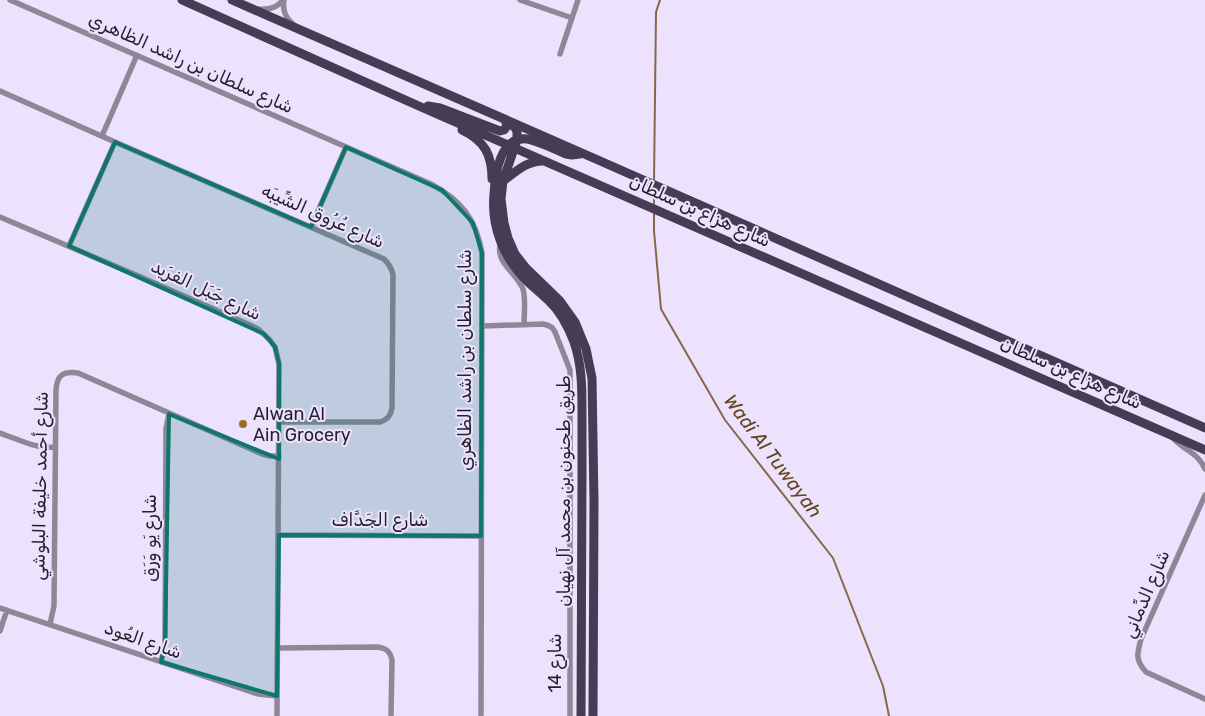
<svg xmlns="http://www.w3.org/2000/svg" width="1205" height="716" font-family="Rubik,'Noto Sans Arabic',sans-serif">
  <rect width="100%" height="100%" fill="#ece2fd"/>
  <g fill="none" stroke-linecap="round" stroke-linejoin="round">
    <!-- stream -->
    <path stroke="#866848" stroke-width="2" d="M654,181L656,12L660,0
      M654,206V188
      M654,213V231L661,309L725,420L833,558L883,686L889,716"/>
    <!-- minor -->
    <path stroke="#8e8896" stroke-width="5.5" d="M10,0L431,184C461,200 476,219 482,253L481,716
      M284,0C282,11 286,18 294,25
      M520,0L572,18
      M259,9C269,10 277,8 283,0
      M560,54L578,0
      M0,91L115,142L384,259C389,264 392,268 393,275L392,408C391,416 387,420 380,422H280
      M102,136L137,55
      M0,217L136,275L250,325L258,329L270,340L275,347L279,364L277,716
      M311,227L346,147
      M500,244C496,264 517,273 523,289C526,299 524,314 524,325
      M69,246L115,142
      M482,326L543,324C549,325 553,327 555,332L570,370V716
      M0,433C17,439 36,449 54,447
      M1173,438C1184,451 1197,451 1205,469
      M1205,495L1141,639C1137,654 1135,660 1146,672L1205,699
      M279,535L481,536
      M0,608L258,694L277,696
      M50,624L54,606L56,390C57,375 63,371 78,373L262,454L270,456H279
      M0,631L7,610
      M278,648L377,647C386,648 390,651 392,660L391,716
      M161,662L165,644L166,428L169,414"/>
    <!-- primary -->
    <path stroke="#463d54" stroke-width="9" d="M182,0L421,107L1205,450
      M232,0L598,160L1205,428
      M428,106L440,108L500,131L504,130L507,126L505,119
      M511,122L517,131V140L503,181L501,199L504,223L508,238L515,254L526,268L560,301L575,322L586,349L592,378L594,502L593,716
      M462,130C485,141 492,155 492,179
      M580,154L572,155L566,154C555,149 538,141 527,139C500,136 495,174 494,194C491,226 503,257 526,280C533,287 541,293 548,300C560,311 568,326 574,342C582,365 582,388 582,413C582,434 582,456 582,477C582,557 581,636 581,716
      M503,181C516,172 526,161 543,161"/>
  </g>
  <!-- marked area -->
  <path fill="#0f766e" fill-opacity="0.2" stroke="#0f766e" stroke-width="4" stroke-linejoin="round" d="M115,142L311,227L346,147L442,190L473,223L482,253L481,536L279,535L277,696L161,662L165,644L169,414L279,459V364L275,347L264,334L69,246Z"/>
  <!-- markers -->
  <circle fill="#9e6d22" stroke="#ece2fd" stroke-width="2" cx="243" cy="424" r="5"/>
  <g text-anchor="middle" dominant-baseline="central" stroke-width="4" stroke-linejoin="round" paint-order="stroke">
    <!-- street labels -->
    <g font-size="18" fill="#241f2b" stroke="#ece2fd">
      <text transform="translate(191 63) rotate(24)">شارع سلطان بن راشد الظاهري</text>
      <text transform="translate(700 211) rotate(24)">شارع هزاع بن سلطان</text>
      <text transform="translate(323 216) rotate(24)">شارع عُرُوق الشِّيبَه</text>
      <text transform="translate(206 290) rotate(25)">شارع جَبَل الفرَيد</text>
      <text transform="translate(465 360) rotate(-90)">شارع سلطان بن راشد الظاهري</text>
      <text transform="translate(1071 373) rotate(24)">شارع هزاع بن سلطان</text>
      <text transform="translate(40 486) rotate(-89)">شارع أحمد خليفة البلوشي</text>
      <text transform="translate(564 491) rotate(-90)">طريق طحنون بن محمد آل نهيان</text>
      <text x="380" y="520">شارع الجَدَّاف</text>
      <text transform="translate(150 538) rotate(-90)">شارع يَو وَرَق</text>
      <text transform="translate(1146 594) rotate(-67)">شارع الدِّماني</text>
      <text transform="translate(143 640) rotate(19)">شارع العُود</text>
      <text transform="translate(555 663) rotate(-90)">شارع 14</text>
    </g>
    <!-- poi labels -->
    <g font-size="18" fill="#241f2b" stroke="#ece2fd" text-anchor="start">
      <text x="253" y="414">Alwan Al<tspan x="253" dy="21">Ain Grocery</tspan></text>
    </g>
    <!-- water labels -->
    <g font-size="19" font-style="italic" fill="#63461d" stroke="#ece2fd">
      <text transform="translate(773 456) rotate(53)">Wadi Al Tuwayah</text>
    </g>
  </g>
</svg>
